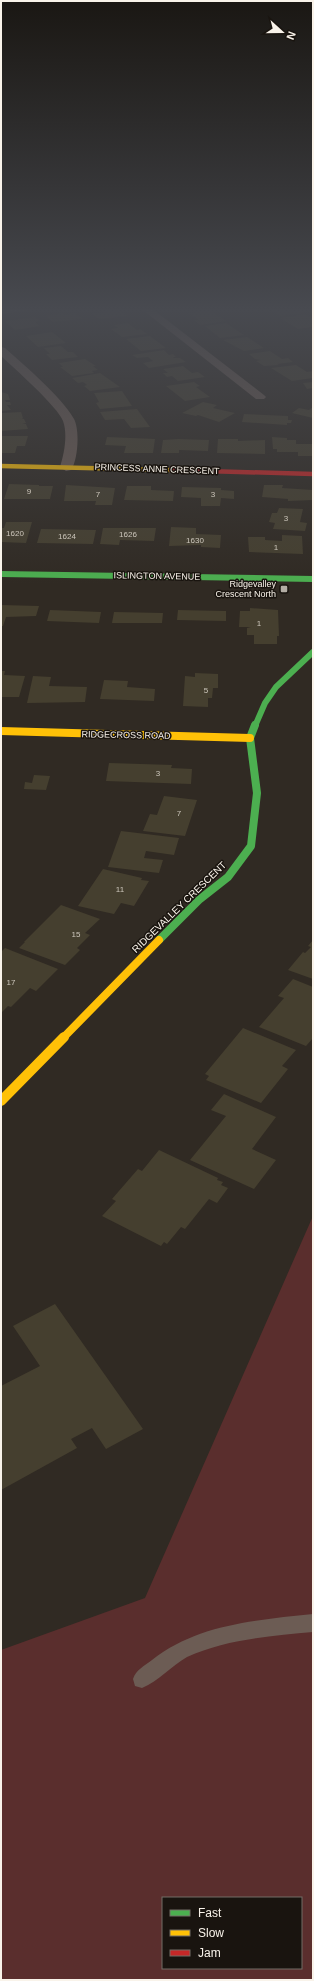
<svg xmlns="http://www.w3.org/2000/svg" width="314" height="1981" font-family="Helvetica,sans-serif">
  <rect width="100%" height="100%" fill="#302a23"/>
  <!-- green -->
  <path fill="#5a2e2d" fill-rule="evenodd" d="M313,1216V1980H1V1650L145,1598ZM163,1898H301V1968H163Z"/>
  <!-- building -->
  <path fill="#453f2f" d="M114,307L128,316L99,319L92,314L105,312L99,308Z
    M260,307H291L304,313L280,316L271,310L266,311Z
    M209,310L226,321L200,325L194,320H199L189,313Z
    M62,313L64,315L75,313L83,319L53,322L45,316Z
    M306,314L313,319V327L298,329L280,318Z
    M35,317L40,321L35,322L40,326L15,330L5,321Z
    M128,323L137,330L140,329L147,334L122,337L111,329L118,328L114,325Z
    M226,323L244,335L220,338L205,326Z
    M52,332L66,343L38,347L26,336Z
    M150,336L166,348L141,351L126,339Z
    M247,337L264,348L244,351L223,340Z
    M61,346L68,352H73L78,357L52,360L46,354H50L44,348Z
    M164,350L169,355L173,354L176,357H173L174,358H180L186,362L149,368L143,363L153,361L148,357L137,358L132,355Z
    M270,351L282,359L288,358L293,362L277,364L279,365L264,366L256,361L261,360L255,359L249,354Z
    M85,359L96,366H93L98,370L92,371L94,373L72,376L60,367H63L59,363Z
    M296,365L307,372L313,371V378L292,381L271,368Z
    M183,366L192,373L198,372L205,377L178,381L172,376L167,377L163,373H168L163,369Z
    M100,373L120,387L90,391L84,386L87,385L83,382L78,383L72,378Z
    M194,382L200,386L196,387L210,397L185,401L166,386Z
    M313,382V388L307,389L303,383Z
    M122,391L132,406L100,409L96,403L99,402L94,393Z
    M1,392L8,394L10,400H5L6,402H10L11,405H7L11,410L1,411Z
    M203,402L217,405L213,408L235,413L219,422L198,415L196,416L182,413Z
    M313,407V418L292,413L299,408L309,410Z
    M137,409L150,427L131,428L124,419L105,420L100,412Z
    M21,412L23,418L22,419H24L26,423L22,424H26L28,429L1,431V413Z
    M244,414L288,416V420H292L291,423H287V425L242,422Z
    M1,436H28L25,446H17L15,453H1Z
    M107,437L155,439L153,453H124L126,446L105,445Z
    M272,437L287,438V440H296V444H313V456H298V452H277V449H273Z
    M178,439L209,440L208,451L179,450V453H161L163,440Z
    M218,439H238V441L265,440V454L217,453Z
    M9,484L39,485V486H53L50,499H4Z
    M66,485L115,488L112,505H95L96,501H64Z
    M264,485H283L282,488L313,490V500L288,501V499L262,497Z
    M127,486H151V490L174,491L173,501L124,500Z
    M182,487L221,488V490L234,491V499L221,498L220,506H201V498L181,497Z
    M279,508L303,509L300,522L307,523L305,531L273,529L275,523L269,522L272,513H277Z
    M6,522H32L26,543L1,542V528H4Z
    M171,527L196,528V534L221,535L220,548L201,547V545L169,546Z
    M103,528H156L154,541L120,540L119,545L100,544Z
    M41,529L96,530L93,544L37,543Z
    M282,535L302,536L303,554L249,552L248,537H265V540L282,541Z
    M1,605L39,606L36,616L6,617L3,626H1Z
    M250,608L278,610L279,636H277V644H254V635H247V628L251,627H239L240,611H250Z
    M50,610L101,612L99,623L47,621Z
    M178,610L226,611V621L177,620Z
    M114,612L163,613L162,623H112Z
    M1,671H5L4,675L25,676L19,697H1Z
    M195,673L218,674V688H213L212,698H208V707L183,706L185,676L195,677Z
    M33,676L51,677L49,686L87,687L85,702L27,703Z
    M104,680L128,681L127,687L155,689L154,701L100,699Z
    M109,763L172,765L171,768L192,769L191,784L106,781Z
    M34,775L50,776L46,790L24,789L25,782L32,783Z
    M164,796L197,800L185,836L143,831L150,814L157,815Z
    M121,831L179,838L174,855L146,851L144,858L163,860L159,873L108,867Z
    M103,869L142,878L141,880L149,881L134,906L121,903L114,914L78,906Z
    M61,905L100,919L85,933L90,935L77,948L80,950L65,965L19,948L25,942H24Z
    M313,940V979L288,970L303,952L305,953L311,947L308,946Z
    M5,948L58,969L36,991L30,988L11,1007L8,1006L1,1013V952Z
    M293,979L313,987V1038L306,1046L259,1027L284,998L278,996Z
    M243,1028L296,1050L282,1066L288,1069L261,1103L206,1080L209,1076L205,1074Z
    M224,1094L276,1117L252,1149L276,1160L254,1189L190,1160L226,1116L211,1110Z
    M159,1150L218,1178L217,1180L223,1182L221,1185L228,1188L217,1203L209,1199L185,1229L181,1227L167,1244L164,1242L161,1246L102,1216L116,1201L112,1199L138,1169L142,1171Z
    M55,1304L143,1429L106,1449L92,1428L71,1439L77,1448L1,1490V1386L40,1366L13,1326Z"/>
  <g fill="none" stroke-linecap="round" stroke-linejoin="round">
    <!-- lane -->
    <path fill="#6c5c54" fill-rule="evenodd" d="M313,1614V1632C271,1636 226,1639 187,1657C171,1666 159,1681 142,1688L135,1686L133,1679C136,1670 144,1666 152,1660C197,1624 257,1620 313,1614Z"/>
    <!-- street -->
    <path fill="#6c5c54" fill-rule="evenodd" d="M7,307H35L30,310L1,314V308Z
      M139,307H150L264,395L266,397L264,399H256Z
      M1,347L5,348C25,366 61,396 74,419C80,430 78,460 71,470L66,471L60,467C64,454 68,435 63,421C58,407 14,368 1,356Z"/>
    <!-- fast-far1 -->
    <path stroke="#4caf50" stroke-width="6" d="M1,574L313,579
      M255,726L265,703L276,687L313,652"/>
    <!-- fast -->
    <path stroke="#4caf50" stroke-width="8" d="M159,940L200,899L228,877L251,846L257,793L250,738L255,725"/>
    <!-- slow-far2 -->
    <path stroke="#ffc107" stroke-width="4.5" d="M1,466L171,470"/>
    <!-- slow-far1 -->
    <path stroke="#ffc107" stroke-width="8" d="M1,731L250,738
      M63,1038L159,940"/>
    <!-- slow -->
    <path stroke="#ffc107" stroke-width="10" d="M1,1101L64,1037"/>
    <!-- jam -->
    <path stroke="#c62828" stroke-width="4.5" d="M171,470L313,474"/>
  </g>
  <!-- sky -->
  <linearGradient id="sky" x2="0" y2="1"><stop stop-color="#1a1713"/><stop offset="0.53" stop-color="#484a50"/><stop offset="1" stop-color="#484a50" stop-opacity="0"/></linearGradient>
  <rect width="314" height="584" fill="url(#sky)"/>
  <!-- markers -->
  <rect fill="#b3ada4" stroke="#19140f" stroke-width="1.5" x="280" y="585" width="8" height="8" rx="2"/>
  <g text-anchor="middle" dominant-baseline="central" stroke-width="3" stroke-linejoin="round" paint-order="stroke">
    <!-- number labels -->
    <g font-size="8" fill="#ccc6bb">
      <text x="29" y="491">9</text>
      <text x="98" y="494">7</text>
      <text x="213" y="494">3</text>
      <text x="286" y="518">3</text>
      <text x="15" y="533">1620</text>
      <text x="128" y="534">1626</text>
      <text x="67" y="536">1624</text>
      <text x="195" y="540">1630</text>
      <text x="276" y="547">1</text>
      <text x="259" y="623">1</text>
      <text x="206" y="690">5</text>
      <text x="158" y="773">3</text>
      <text x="179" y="813">7</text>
      <text x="120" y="889">11</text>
      <text x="76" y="934">15</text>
      <text x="11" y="982">17</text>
    </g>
    <!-- far-street labels -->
    <g font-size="9" fill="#f9f3ea" stroke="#19140f">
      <text transform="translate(157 469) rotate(2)">PRINCESS ANNE CRESCENT</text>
      <text transform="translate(157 576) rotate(1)">ISLINGTON AVENUE</text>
      <text transform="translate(126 735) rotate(1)">RIDGECROSS ROAD</text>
    </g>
    <!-- far-poi labels -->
    <g font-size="9" fill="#f9f3ea" stroke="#19140f" text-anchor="end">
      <text x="276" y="584">Ridgevalley<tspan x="276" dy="10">Crescent North</tspan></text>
    </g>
    <!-- street labels -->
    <g font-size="10" fill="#f9f3ea" stroke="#19140f">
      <text transform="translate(179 907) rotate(-44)">RIDGEVALLEY CRESCENT</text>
    </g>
  </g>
  <!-- border -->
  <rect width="314" height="1981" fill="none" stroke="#f9f3ea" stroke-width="4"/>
  <!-- legend -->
  <rect x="162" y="1897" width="140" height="72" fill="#19140f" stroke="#736d67"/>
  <rect x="170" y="1910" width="20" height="6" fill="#4caf50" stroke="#736d67"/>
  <text x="198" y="1917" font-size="12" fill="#f9f3ea">Fast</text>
  <rect x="170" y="1930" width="20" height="6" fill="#ffc107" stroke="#736d67"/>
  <text x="198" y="1937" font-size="12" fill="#f9f3ea">Slow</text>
  <rect x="170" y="1950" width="20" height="6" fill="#c62828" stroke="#736d67"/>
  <text x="198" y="1957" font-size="12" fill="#f9f3ea">Jam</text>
  <!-- north arrow -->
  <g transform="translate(282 32) rotate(111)" stroke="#19140f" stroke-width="3" paint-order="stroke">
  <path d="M0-3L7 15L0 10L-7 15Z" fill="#f9f3ea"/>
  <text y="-6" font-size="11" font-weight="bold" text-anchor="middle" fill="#f9f3ea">N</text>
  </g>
</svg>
